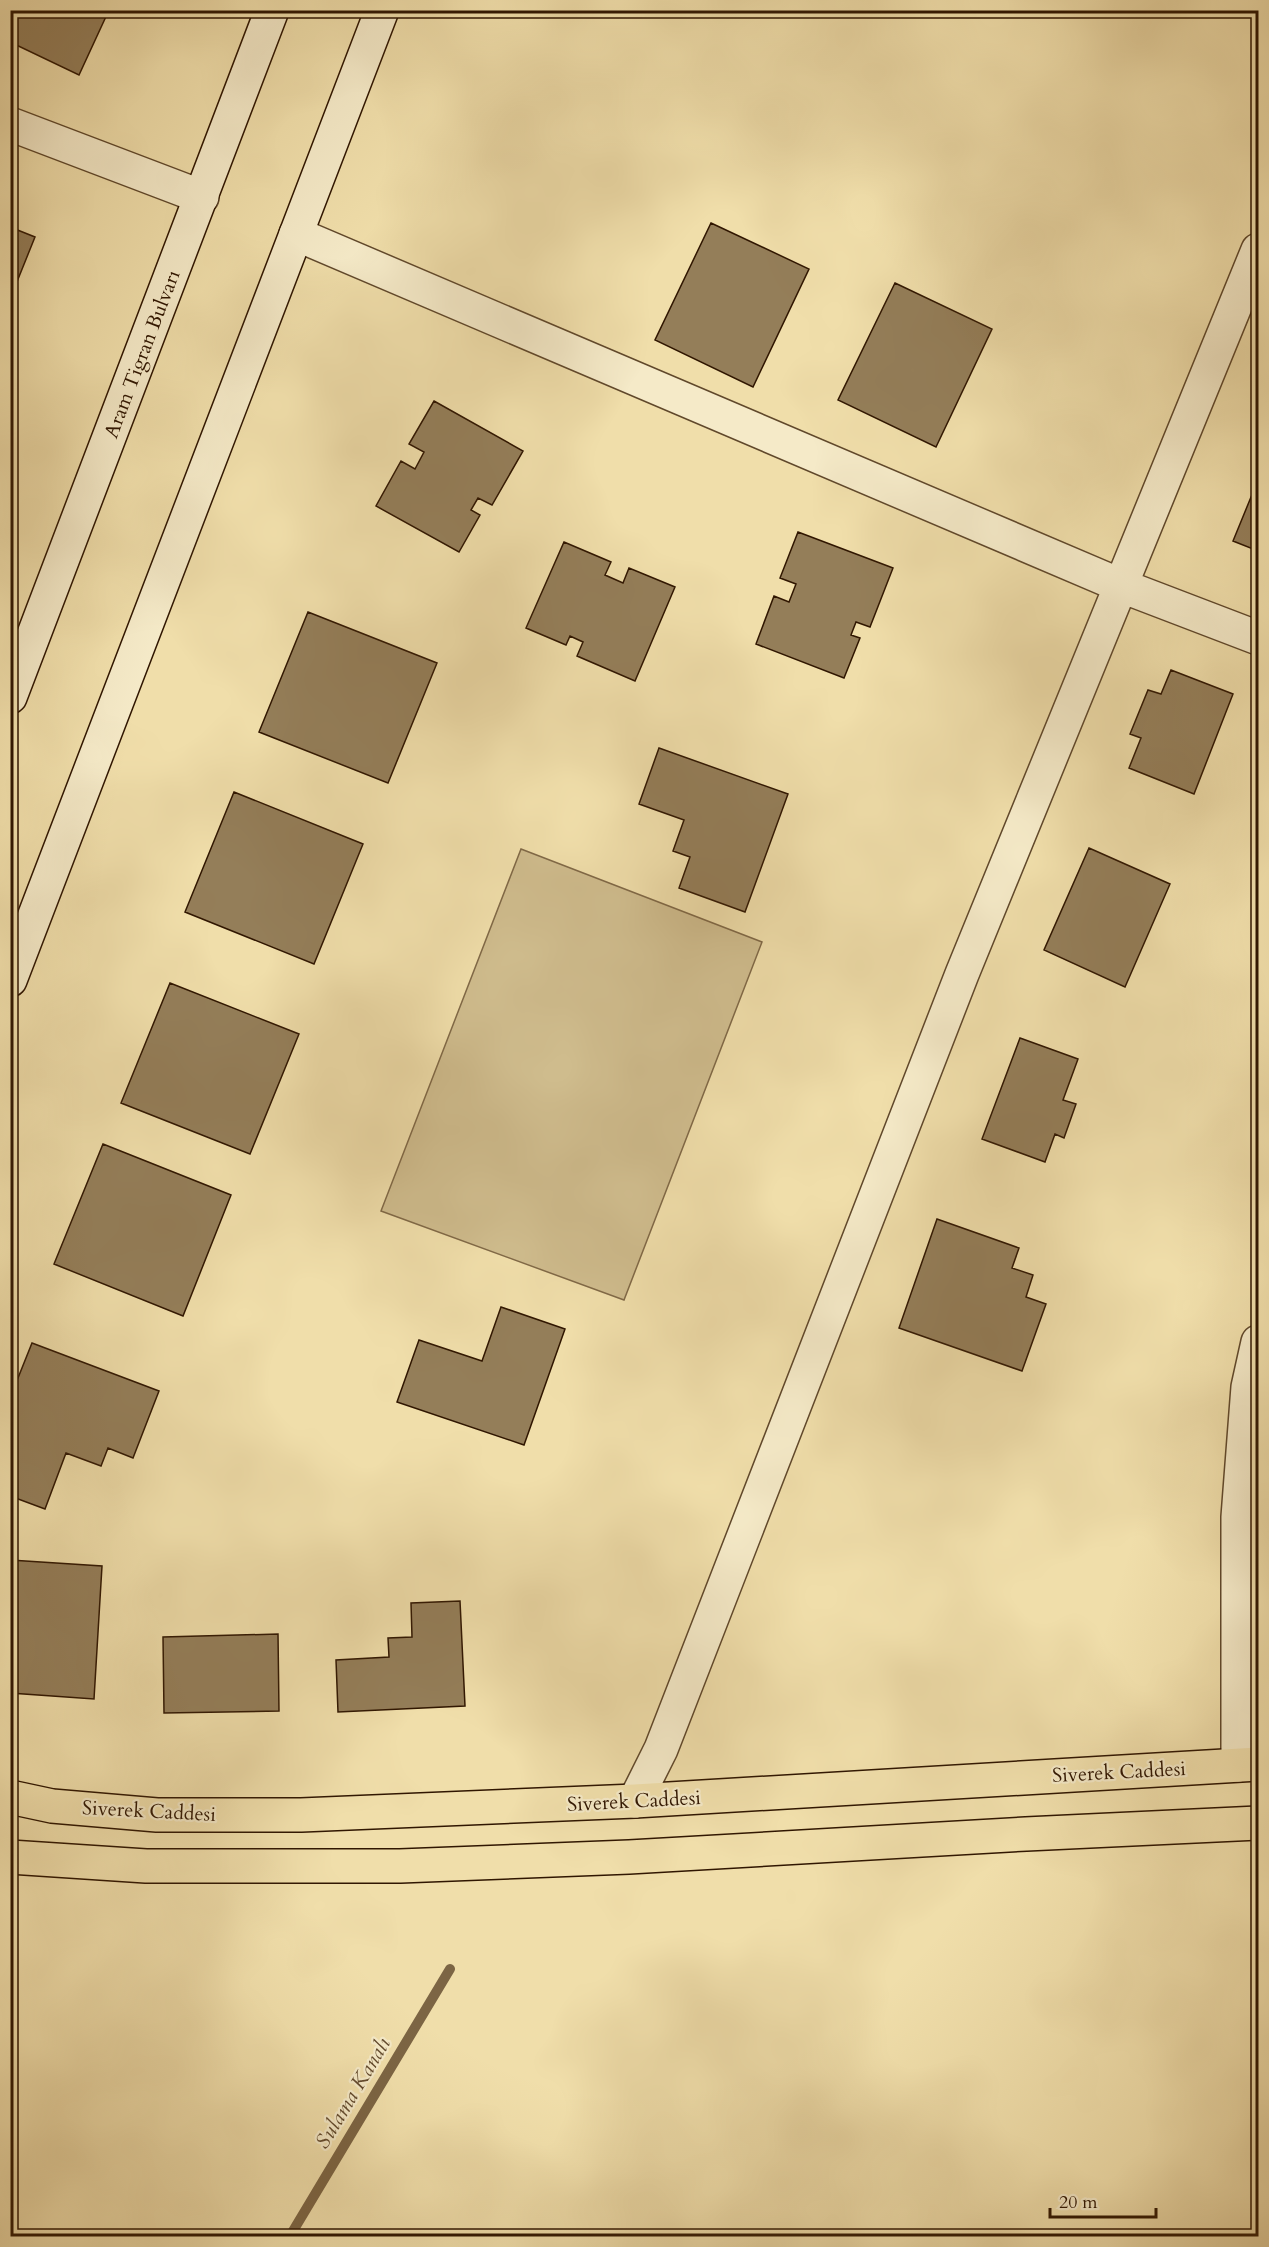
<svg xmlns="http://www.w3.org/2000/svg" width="1269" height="2247" font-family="Cardo,serif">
  <rect width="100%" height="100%" fill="#f0deaa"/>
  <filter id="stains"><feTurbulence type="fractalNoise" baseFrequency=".00333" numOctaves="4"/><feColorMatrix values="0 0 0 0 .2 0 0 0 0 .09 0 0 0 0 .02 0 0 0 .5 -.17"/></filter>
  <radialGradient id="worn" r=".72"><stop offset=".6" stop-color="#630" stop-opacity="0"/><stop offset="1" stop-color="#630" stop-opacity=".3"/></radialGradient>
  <!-- green -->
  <path fill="#cfbc8d" stroke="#806947" stroke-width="1.5" d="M521,849L762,942L624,1300L381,1211Z"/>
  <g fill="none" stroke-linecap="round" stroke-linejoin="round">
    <!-- stream -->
    <path stroke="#7c6544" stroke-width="10" d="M290,2236L450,1969"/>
  </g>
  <!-- building -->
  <path fill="#947e59" stroke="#301601" stroke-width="1.5" d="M10,10H109L79,75L10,42Z
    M711,223L809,269L753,387L655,340Z
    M10,227L35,237L10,299Z
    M895,283L992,329L936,447L838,400Z
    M434,401L523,451L492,505L478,498L471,510L480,515L459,552L376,506L401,461L415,469L424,452L409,444Z
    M1258,480V551L1233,541Z
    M798,532L893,568L870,627L856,622L851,635L860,638L844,678L756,644L774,596L789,602L796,584L780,578Z
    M564,542L611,562L605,575L623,583L629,568L675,587L635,681L577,656L583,642L570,636L566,645L526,628Z
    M308,612L437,663L388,783L259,732Z
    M1171,670L1233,694L1194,794L1129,768L1141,738L1130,734L1148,690L1161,694Z
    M659,748L788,794L745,912L679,888L690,857L673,851L684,820L639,804Z
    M234,792L363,844L314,964L185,912Z
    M1089,848L1170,884L1125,987L1044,950Z
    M170,983L299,1034L250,1154L121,1103Z
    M1020,1038L1078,1059L1063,1100L1076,1104L1064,1138L1055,1134L1045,1162L982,1139Z
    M103,1144L231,1195L183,1316L54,1264Z
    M937,1219L1019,1248L1012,1268L1033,1275L1026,1297L1046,1304L1022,1371L899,1328Z
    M501,1307L565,1329L524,1445L397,1402L419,1340L482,1361Z
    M32,1343L159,1391L133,1458L108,1448L101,1466L66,1453L45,1509L10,1496V1398Z
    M10,1560L102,1566L94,1699L10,1693Z
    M460,1601L465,1706L338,1712L336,1660L389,1657L388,1638L412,1637L411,1603Z
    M278,1634L279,1711L164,1713L163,1637Z"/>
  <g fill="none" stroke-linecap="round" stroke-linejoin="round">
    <defs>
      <path id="minor" d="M10,124L202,197
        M296,234L1122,586L1258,638
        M1238,1765V1517L1248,1387L1258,1342
        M635,1801L661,1749L962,974L1258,250"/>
      <path id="secondary" d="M10,697L272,10
        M10,980L382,10"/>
      <path id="primary" d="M10,1797L52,1806L157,1815H301L635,1801L1258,1764
        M10,1857L146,1866H400L629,1857L1026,1834L1258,1823"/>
    </defs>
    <!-- minor casing -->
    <use href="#minor" stroke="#60482b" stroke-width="36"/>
    <!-- secondary casing -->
    <use href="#secondary" stroke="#301601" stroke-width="36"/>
    <!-- primary casing -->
    <use href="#primary" stroke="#301601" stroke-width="36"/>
    <!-- minor -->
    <use href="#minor" stroke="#f5eac8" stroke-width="33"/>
    <!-- secondary -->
    <use href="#secondary" stroke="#f5eac8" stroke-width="33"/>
    <!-- primary -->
    <use href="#primary" stroke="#f0deaa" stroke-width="33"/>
  </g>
  <g text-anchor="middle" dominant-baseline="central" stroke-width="4.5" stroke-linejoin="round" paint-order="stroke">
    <!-- street labels -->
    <g font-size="20" fill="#301601" stroke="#f5eac8">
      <text transform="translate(142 354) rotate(-69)">Aram Tigran Bulvarı</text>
      <text transform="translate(1119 1772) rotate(-3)">Siverek Caddesi</text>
      <text transform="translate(634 1801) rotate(-3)">Siverek Caddesi</text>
      <text transform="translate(149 1811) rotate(3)">Siverek Caddesi</text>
    </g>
    <!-- water labels -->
    <g font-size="21" font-style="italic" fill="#634b2e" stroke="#f5eac8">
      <text transform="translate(353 2093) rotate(-59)">Sulama Kanalı</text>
    </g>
  </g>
  <!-- margin -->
  <rect width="1269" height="2247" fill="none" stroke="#f0deaa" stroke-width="36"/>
  <rect x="12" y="12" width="1245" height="2223" fill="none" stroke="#301601" stroke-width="3"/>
  <rect x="18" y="18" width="1233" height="2211" fill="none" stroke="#301601" stroke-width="1.5"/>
  <!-- scale -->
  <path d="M1050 2208v9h106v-9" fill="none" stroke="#301601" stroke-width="3"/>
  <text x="1059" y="2208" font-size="18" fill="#301601" stroke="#f5eac8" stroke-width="4.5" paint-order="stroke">20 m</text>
  <rect width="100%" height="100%" filter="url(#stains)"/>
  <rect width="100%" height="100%" fill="url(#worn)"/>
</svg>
